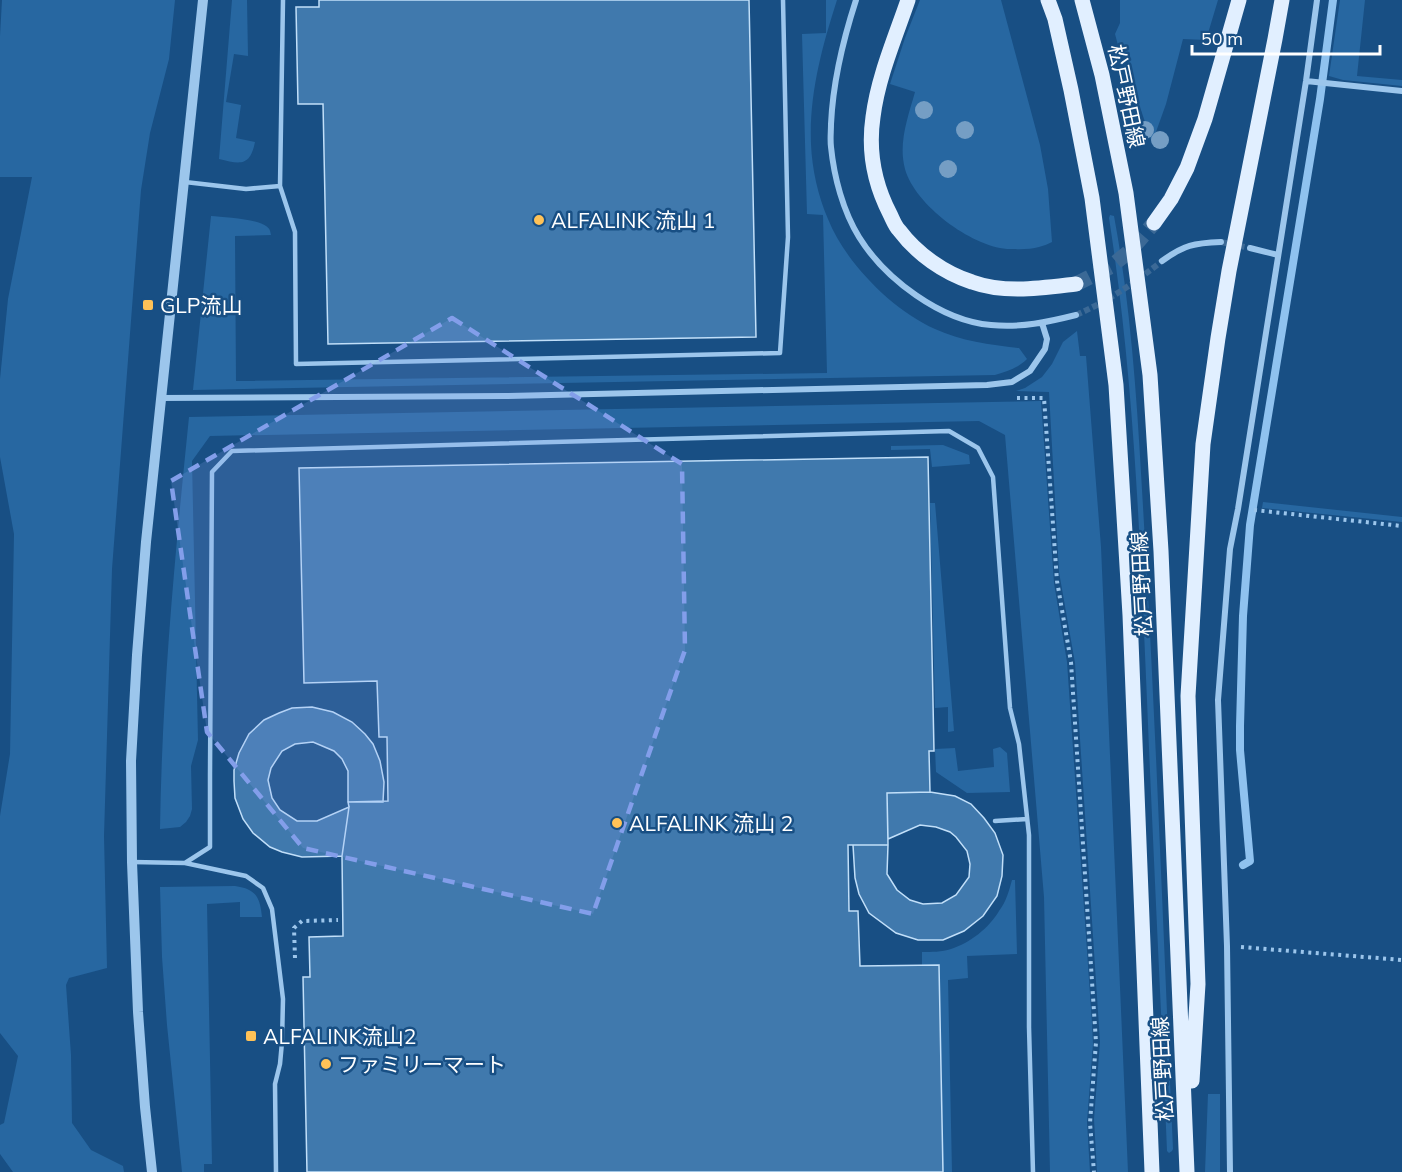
<svg xmlns="http://www.w3.org/2000/svg" width="1402" height="1172" font-family="Mulish,'Noto Sans JP',sans-serif">
  <rect width="100%" height="100%" fill="#184f84"/>
  <!-- green -->
  <path fill="#2767a1" d="M2,0H175L169,59L150,133L141,190L112,569L104,836L107,968L69,978L66,985L71,1055L72,1123L91,1150L123,1166L124,1172H13L0,1154V1125L4,1123L18,1056L0,1033V816L10,754L14,534L0,457V379L8,299L32,177H0V36Z
    M232,0H247L248,56L234,54L226,102L241,105L236,138L255,142C250,167 240,164 219,159Z
    M826,0H837C822,47 809,94 811,144C812,169 818,196 828,219C845,262 892,310 935,329C961,341 991,345 1019,348L1027,359C1018,368 1008,371 995,375L193,390L211,216C223,217 258,219 266,226C270,229 270,230 271,235L235,236L236,381L827,373L823,215L807,214L802,34L826,33Z
    M920,0H1001L1040,145L1048,189L1052,242C1048,244 1043,246 1039,247C1030,250 1016,249 1007,249C971,246 915,205 905,169C898,143 908,117 915,92L890,84L905,38Z
    M1120,0H1218L1206,40L1183,39L1166,104L1152,143L1141,110L1131,94L1115,34L1120,23Z
    M1340,0H1365L1357,76L1402,80V86L1343,80L1329,76Z
    M1110,215L1114,216C1135,329 1139,443 1146,558C1157,755 1164,952 1173,1149L1172,1151L1169,1153L1167,1151C1161,1001 1153,851 1147,700C1140,539 1134,378 1109,218Z
    M1077,331L1080,356H1086L1101,547L1128,1172H1097L1094,1119L1100,1042L1075,663L1059,572L1049,392L1016,391L1025,388L1042,377L1052,364L1063,342Z
    M1041,401L1054,583L1067,662L1092,1023L1093,1044L1087,1122L1090,1172H1050L1044,897L1005,435L979,421L210,436L192,461L198,740L191,766L192,809L190,816L186,822L180,827L160,829C162,691 175,554 189,417Z
    M943,445L969,455L970,464L932,467L930,449L891,450V446Z
    M1263,502L1402,517V522L1262,508Z
    M930,503H935L954,731L948,732V707L935,708Z
    M1000,747L1007,753L1010,792L967,793L936,772L935,749L955,748L958,771L994,767L993,749Z
    M1012,880H1015L1017,954L967,956L968,978L948,980L952,1172H943L939,965H922V952C931,952 942,952 951,949C970,943 989,928 999,911C1006,902 1009,891 1012,880Z
    M235,886C256,889 260,897 262,917H240V902L207,904L212,1164H204V1172H182L167,1025L162,957L160,887Z
    M1208,1094H1220V1172H1205Z"/>
  <g fill="none" stroke-linecap="round" stroke-linejoin="round">
    <!-- stream -->
    <path stroke="#8fc2ef" stroke-width="8" d="M1243,865L1250,861L1240,750V726L1243,616L1250,525L1320,99L1333,0"/>
  </g>
  <!-- building -->
  <path fill="#4079ad" stroke="#c1dff9" stroke-width="1.5" d="M319,0H749L756,337L328,344L323,104H298L296,7H319Z
    M928,457L934,751H929L930,792L887,793L888,845H848L849,911H858L860,966L939,965L943,1172H307L303,977H310L309,937L343,936L342,856L349,807L348,802L388,801L387,737H379L377,681L304,683L299,468Z
    M312,707L333,712L352,722L365,734L373,744L380,761L384,782L383,802H348V771L342,759L334,751L313,742L295,744L282,751L271,768L268,780L272,798L280,810L297,821H317L349,807L342,856L302,857L282,852L270,847L253,833L243,819L235,798L234,781V770L239,753L249,734L264,720L279,713L292,708Z
    M930,792L955,796L971,804L984,818L995,833L1003,855L1002,876L997,896L983,916L964,931L943,940H918L896,933L869,913L859,894L855,878L853,845H888L887,874L897,890L910,900L923,904L942,903L956,895L969,877L970,864L967,851L956,837L950,832L936,827L920,825L888,839L887,793Z"/>
  <g fill="none" stroke-linecap="round" stroke-linejoin="round">
    <!-- minor-tunnel -->
    <path stroke="#3b6996" stroke-width="6" stroke-dasharray="6 3" stroke-linecap="butt" d="M1221,242L1250,248
      M1076,315C1110,300 1133,284 1162,261"/>
    <!-- primary-tunnel -->
    <path stroke="#3b6996" stroke-width="15" stroke-dasharray="15 8" stroke-linecap="butt" d="M1076,284L1110,267L1130,251L1154,223"/>
    <!-- path -->
    <path stroke="#9cc6ec" stroke-width="4" stroke-dasharray="3 4.5" stroke-linecap="butt" d="M1017,398H1044L1057,581L1071,662L1096,1042L1090,1123L1094,1172
      M1254,510L1402,526
      M1241,947L1402,960
      M295,958L294,928L302,921L338,920"/>
    <!-- service -->
    <path stroke="#9cc6ec" stroke-width="4.5" d="M283,0L280,186L295,232L296,364L780,353L788,237L783,0
      M185,182L246,189L280,186
      M995,821L1027,819
      M132,862L185,863L246,876L263,888L272,909L283,999L282,1042L280,1064L275,1084L276,1172
      M185,863L210,847V774L212,472L232,451L949,431L978,448L993,477L1010,708L1019,744L1029,835V1027L1033,1172"/>
    <!-- minor -->
    <path stroke="#9cc6ec" stroke-width="6" d="M856,0C843,40 833,81 831,124C831,132 830,139 831,147C834,177 843,211 859,237C885,279 941,321 991,325C1021,328 1048,322 1076,315
      M1306,81L1402,91
      M1250,248L1278,255
      M1162,261C1184,245 1194,243 1221,242
      M160,398L505,396L987,385L1012,382L1030,371L1045,349L1047,339L1042,323
      M1230,1172L1227,946L1218,700L1230,549L1238,509L1306,81L1317,0"/>
    <!-- tertiary -->
    <path stroke="#9cc6ec" stroke-width="10" d="M152,1172L145,1107L138,1012L132,862L131,761L137,655L146,542L203,0"/>
    <!-- primary -->
    <path stroke="#e1efff" stroke-width="15" d="M908,0C895,38 878,77 873,117C868,151 875,185 890,214C893,220 895,226 899,230C917,254 944,273 972,282C1005,294 1042,288 1076,284
      M1048,0L1055,19L1071,90L1092,198L1116,385L1130,615L1152,1172
      M1082,0L1102,75L1126,193L1150,375L1161,551L1187,1172
      M1154,223L1171,199L1187,168L1205,119L1239,0
      M1192,1081L1198,984L1188,696L1203,444L1218,338L1229,271L1275,39L1282,0"/>
  </g>
  <!-- trees -->
  <g fill="#759ec4">
    <circle cx="924" cy="110" r="9"/>
    <circle cx="965" cy="130" r="9"/>
    <circle cx="1145" cy="130" r="9"/>
    <circle cx="1160" cy="140" r="9"/>
    <circle cx="948" cy="169" r="9"/>
  </g>
  <!-- marked area -->
  <path fill="#839eea" fill-opacity="0.2" stroke="#839eea" stroke-width="4.5" stroke-dasharray="12 8" stroke-linejoin="round" d="M452,318L682,464L685,650L593,914L303,848L207,732L171,481Z"/>
  <!-- markers -->
  <g fill="#ffc257" stroke="#184f84" stroke-width="2">
    <circle cx="539" cy="220" r="6"/>
    <rect x="142" y="299" width="12" height="12" rx="3"/>
    <circle cx="617" cy="823" r="6"/>
    <rect x="245" y="1030" width="12" height="12" rx="3"/>
    <circle cx="326" cy="1064" r="6"/>
  </g>
  <g text-anchor="middle" dominant-baseline="central" stroke-width="5" stroke-linejoin="round" paint-order="stroke">
    <!-- street labels -->
    <g font-size="21" fill="#fff" stroke="#184f84">
      <text transform="translate(1127 96) rotate(78)">松戸野田線</text>
      <text transform="translate(1141 584) rotate(-93)">松戸野田線</text>
      <text transform="translate(1162 1069) rotate(-93)">松戸野田線</text>
    </g>
    <!-- poi labels -->
    <g font-size="21" fill="#fff" stroke="#184f84" text-anchor="start">
      <text x="551" y="220">ALFALINK 流山 1</text>
      <text x="160" y="305">GLP流山</text>
      <text x="629" y="823">ALFALINK 流山 2</text>
      <text x="263" y="1036">ALFALINK流山2</text>
      <text x="338" y="1064">ファミリーマート</text>
    </g>
  </g>
  <!-- scale -->
  <path d="M1192 45v9h188v-9" fill="none" stroke="#ffffff" stroke-width="3"/>
  <text x="1201" y="45" font-size="18" fill="#ffffff" stroke="#184f84" stroke-width="4.5" paint-order="stroke">50 m</text>
</svg>
